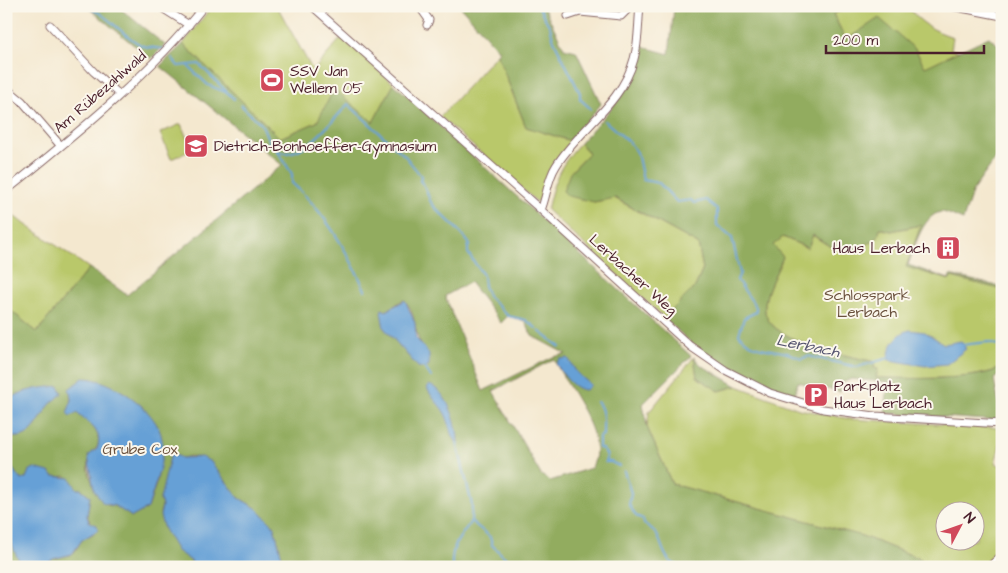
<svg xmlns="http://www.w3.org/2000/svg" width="1008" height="573" font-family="'Architects Daughter',sans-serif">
  <rect width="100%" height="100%" fill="#fbf7ec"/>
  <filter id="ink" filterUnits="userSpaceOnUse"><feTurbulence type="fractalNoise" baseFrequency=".02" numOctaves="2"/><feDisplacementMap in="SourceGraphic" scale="10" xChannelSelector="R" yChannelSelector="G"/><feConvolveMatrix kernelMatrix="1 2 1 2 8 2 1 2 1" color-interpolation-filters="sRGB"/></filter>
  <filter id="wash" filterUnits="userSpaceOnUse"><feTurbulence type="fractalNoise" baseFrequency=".0096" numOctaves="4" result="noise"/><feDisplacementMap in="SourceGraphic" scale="20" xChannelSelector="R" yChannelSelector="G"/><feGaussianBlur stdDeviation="1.12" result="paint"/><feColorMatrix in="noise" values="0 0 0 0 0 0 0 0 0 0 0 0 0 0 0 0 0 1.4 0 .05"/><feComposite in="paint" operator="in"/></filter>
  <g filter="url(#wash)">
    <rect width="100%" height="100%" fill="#f4e8cf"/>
    <!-- green -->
    <path fill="#b9c86b" stroke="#82744b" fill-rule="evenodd" d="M212,6H277L313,71L342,37L394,84L373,122H317L280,138L183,44Z
      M852,6H908C919,23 934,31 953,37L951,50L961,51L925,68L915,49L846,40L833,14Z
      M497,54L526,127L571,141L550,169L541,199L537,202L440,117Z
      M181,124L192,150L171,159L160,133Z
      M580,143L589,153L570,173L594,202L614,198L698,244L703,269L695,287L664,318L547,210C554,179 559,167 580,143Z
      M6,211L89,268L37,332L6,307Z
      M921,225L907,267L950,280L951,277L1000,289L1002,292V367C977,382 906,378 875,378L878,369L874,368L875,362C850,356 768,342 765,311C763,294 777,272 783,257L772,245L783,237L807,248L812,235L829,246L861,249L877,237L879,228L891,231Z
      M694,357L697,377L719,391L737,386L799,409L850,419L1002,428V438L995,463L1002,466V553L988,567H927L921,559L862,536L672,484L647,427L649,412ZM946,510H976V540H946Z"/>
    <!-- forest -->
    <path fill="#92ac5f" stroke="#6e6645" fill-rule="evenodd" d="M86,6H117L165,45L151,59Z
      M460,6H543L564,48L576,51L601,104L571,141L526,127L497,54L499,51Z
      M723,6H852L833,14L846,40L879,18L915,49L925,67L989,37L1002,48V150L973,190L963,220C957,218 947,212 941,212C922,215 914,250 908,265L949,279L950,275L1002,287V292L1000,289L952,277L950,280L906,267L921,225L891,231L880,228L878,237C850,257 840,254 813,235L808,248L783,237L773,245L783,257C777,272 763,294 765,311C768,342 850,356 875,362L874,368L878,369L876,378C907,378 977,382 1002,367V373L994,379L1002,421L885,413L888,382L851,379L842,383L840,392L798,382L794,398L746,377L700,351L664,318L695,287L703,269L698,244L615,198L594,202L568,196L563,191L570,173L589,153L580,143L609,111L631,82L641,44L647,48L669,54L674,8Z
      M183,44L280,138L317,122L334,89L373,122L394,84L691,356L643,404L647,427L672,484L862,536L921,559L927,567H280L282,564L274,526L256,508L239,498L211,462L191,456L182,458L173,454L160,499L162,506L160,513L191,561L192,565L189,567H43L53,559L73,554L82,540L96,532L87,516L90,496L81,489H77L66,476L55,477L29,471L26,478L22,480C15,476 14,465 6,465V436C36,442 37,418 52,402L27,391L18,394L6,403V307L37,332L89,268L127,295L282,165L160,66ZM470,282L501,323L508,316L525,321L532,336L566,354L553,357L483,391L445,296ZM403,300C417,309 413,334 422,346L418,367L384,328L382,309L386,311ZM554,359C565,386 611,439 591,468L550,481L541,475L493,391ZM88,378L123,392L144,408L162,447L157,481L148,508L132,517L115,506L107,505C96,492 83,472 91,454C93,451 96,449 98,446C101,428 88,423 77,413L74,415L68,410L72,403L70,396Z
      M694,357L701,365L737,386L719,391L697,377Z
      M6,516L19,561L24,567H6Z"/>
    <!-- water -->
    <path fill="#66a0d6" stroke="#586080" d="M405,300L415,323L416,338L429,354V365L425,368L418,367L384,328L381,312L382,309L386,311Z
      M910,330L925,332L944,344L961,341L966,349L947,364L925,366L889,360C887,348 898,332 910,330Z
      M568,358L577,373L591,385L586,390C573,390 563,374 556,364L560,359Z
      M83,378C111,378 158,410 162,439C165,462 154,486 148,508L132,517L115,506L103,503L94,490L88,456L97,449C104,430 88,424 77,413L70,416L67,413L72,400L69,389Z
      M429,385C448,391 459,427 458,444C451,436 451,428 447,418C443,407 432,399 427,388Z
      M59,386L62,393C58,399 52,401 48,407C36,424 31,442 6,436V403C20,389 40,388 59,386Z
      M171,453L182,458L202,457L211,462L239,498L256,508L274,526L283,561L280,567H189L192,565L191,561L177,551L164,529L160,516L162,506L160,499Z
      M6,465C14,465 15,476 22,480L26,478L29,471L34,468L49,472L53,476L70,478L77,489H81L90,496L87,516L89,522L97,525L98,530L82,540L72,554L53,559L43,567H24C3,543 6,495 6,465Z"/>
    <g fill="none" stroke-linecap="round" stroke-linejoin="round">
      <!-- stream -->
      <path stroke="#66a0d6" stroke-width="2" d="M87,6C91,11 96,10 101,14C114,23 126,37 141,45C147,48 157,48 164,49
        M538,6L550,27L554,41L580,93V99L591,109
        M172,58L178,66L199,64L234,99
        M189,67L208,85L228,93
        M241,105C245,110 259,121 261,124C267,132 266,143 277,150C299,165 335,118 348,104L406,157L421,176L420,181C429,188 426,196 432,204C443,217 463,232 470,245L468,247V253L483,275L484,286L488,296L508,316L526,320L536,328
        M605,121L629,142L637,152L643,180L659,183L677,202L691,200L694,203L706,200L717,209V225L732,238L740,273L737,280L756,307V312L744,318L739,334C753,355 783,346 801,359L808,356L857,367L889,358
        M277,150L292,174V183C324,211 348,252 365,290
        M539,331L560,347
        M962,345L988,342L997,345L1002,343
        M424,366L431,377
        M597,402C605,410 603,424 603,435L599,437V448L603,449L607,456L605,462H611L619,466
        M457,443L472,505L471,521L490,537L492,545L515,567
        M624,471L631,493L629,505L636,516L643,519L644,524C664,534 658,547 669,560C671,563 677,565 680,567
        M452,567C451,543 460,539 471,521"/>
    </g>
  </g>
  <g filter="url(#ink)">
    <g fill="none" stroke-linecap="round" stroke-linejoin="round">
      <defs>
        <path id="minor" d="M159,6L189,25
          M312,6L541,210L690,346L725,370L770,393L823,409L875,416L1002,424
          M419,6L429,20L427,25
          M951,6L1002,16
          M568,16L580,12L621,16L631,6
          M50,25L94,72L120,95
          M6,88L22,101L60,145
          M6,191C76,134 148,77 204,6
          M541,210C547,196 547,180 556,166C579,129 622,104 634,59C639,42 638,24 640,6
          M989,567L1002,555"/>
      </defs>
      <!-- minor casing -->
      <use href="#minor" stroke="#866564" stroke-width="9"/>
      <!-- minor -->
      <use href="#minor" stroke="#fff" stroke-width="7"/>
    </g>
  </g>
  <!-- icons -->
  <defs>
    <symbol id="stadium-square" viewBox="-11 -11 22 22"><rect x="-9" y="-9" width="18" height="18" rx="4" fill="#d1495b" stroke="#fbf7ec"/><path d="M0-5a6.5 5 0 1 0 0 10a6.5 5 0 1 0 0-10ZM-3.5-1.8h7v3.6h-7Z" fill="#fff"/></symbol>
    <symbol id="school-square" viewBox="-11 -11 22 22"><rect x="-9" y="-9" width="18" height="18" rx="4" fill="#d1495b" stroke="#fbf7ec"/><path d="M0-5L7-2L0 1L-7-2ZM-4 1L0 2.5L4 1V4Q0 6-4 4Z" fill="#fff"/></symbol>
    <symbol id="building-square" viewBox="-11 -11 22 22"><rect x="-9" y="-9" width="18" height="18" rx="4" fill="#d1495b" stroke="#fbf7ec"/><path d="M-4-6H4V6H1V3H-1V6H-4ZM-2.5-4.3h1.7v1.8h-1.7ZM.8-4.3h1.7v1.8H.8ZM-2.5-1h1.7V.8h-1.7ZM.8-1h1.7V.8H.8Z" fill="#fff"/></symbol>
    <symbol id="parking-square" viewBox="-11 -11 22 22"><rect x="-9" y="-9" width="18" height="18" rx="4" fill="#d1495b" stroke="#fbf7ec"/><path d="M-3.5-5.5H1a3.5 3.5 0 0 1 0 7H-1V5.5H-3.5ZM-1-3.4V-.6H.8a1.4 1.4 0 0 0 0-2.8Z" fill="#fff"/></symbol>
  </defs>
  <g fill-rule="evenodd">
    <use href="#stadium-square" x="258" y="66" width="28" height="28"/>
    <use href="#school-square" x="182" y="132" width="28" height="28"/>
    <use href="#building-square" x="934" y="234" width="28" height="28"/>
    <use href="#parking-square" x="802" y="381" width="28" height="28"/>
  </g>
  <g text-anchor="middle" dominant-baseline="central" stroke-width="4" stroke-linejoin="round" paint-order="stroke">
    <!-- poi labels -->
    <g font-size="15" fill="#4a1f2b" stroke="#fbf7ec" text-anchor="start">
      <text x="290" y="71">SSV Jan<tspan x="290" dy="17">Wellem 05</tspan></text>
      <text x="214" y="146">Dietrich-Bonhoeffer-Gymnasium</text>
      <text x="930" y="248" text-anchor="end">Haus Lerbach</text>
      <text x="834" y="386">Parkplatz<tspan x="834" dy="17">Haus Lerbach</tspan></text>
    </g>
    <!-- street labels -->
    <g font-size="15" fill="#4a1f2b" stroke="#fbf7ec">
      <text transform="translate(100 92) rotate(-41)">Am Rübezahlwald</text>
      <text transform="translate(633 275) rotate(42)">Lerbacher Weg</text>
    </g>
    <!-- park labels -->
    <g font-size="15" fill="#6b523e" stroke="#fbf7ec">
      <text x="867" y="295">Schlosspark<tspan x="867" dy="17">Lerbach</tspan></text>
      <text x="140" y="449">Grube Cox</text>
    </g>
    <!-- water labels -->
    <g font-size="16" font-style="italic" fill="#55536f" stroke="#fbf7ec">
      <text transform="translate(808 346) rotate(11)">Lerbach</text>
    </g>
  </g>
  <!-- margin -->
  <rect width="1008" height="573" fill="none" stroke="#fbf7ec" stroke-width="25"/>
  <!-- north arrow -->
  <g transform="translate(960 526) rotate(49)"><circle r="24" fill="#fbf7ec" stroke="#b4a19f"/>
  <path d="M0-4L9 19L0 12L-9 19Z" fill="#d1495b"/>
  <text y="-8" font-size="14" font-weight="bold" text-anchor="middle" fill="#4a1f2b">N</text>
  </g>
  <!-- scale -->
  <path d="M826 45v8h158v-8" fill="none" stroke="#4a1f2b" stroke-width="2.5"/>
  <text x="833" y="45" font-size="15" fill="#4a1f2b" stroke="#fbf7ec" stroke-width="4" paint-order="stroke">200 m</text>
</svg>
